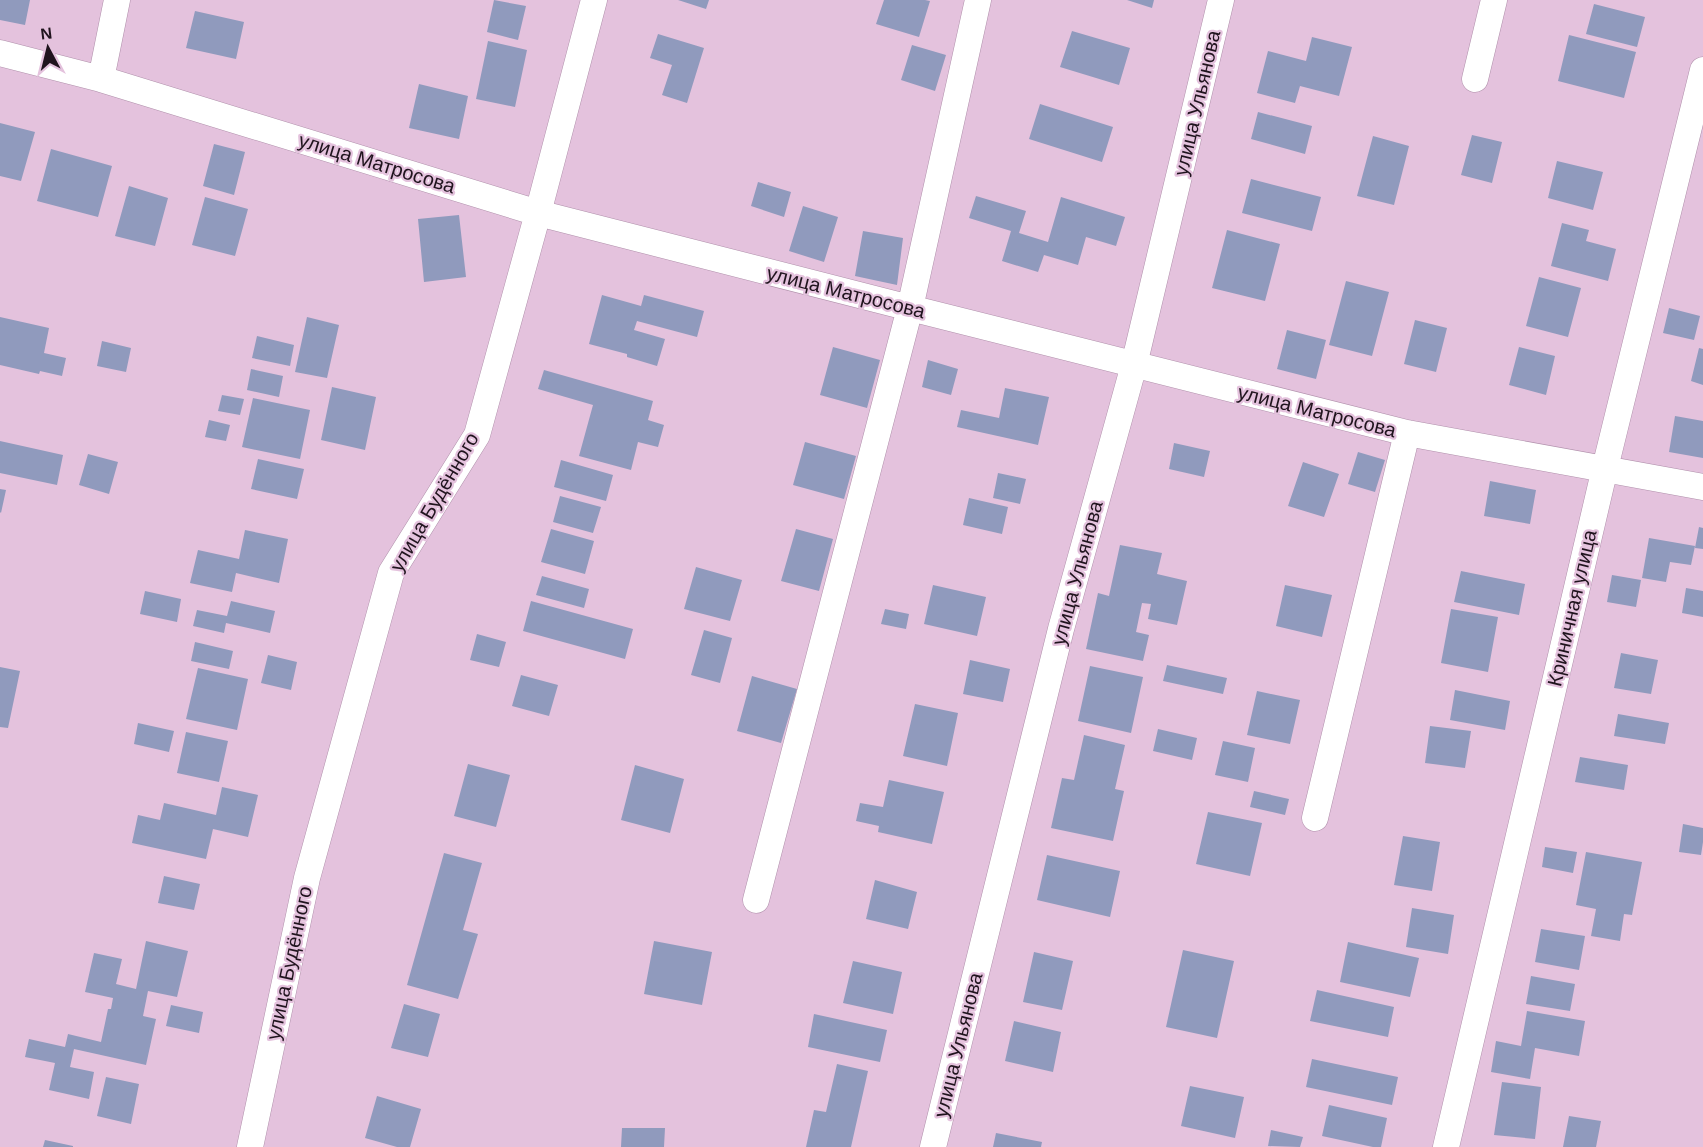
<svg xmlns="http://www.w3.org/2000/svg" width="1703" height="1147" font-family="Arial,sans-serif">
  <rect width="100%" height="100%" fill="#e4c2dd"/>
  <!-- building -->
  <path fill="#909abd" d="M0,0H30L25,25L0,20Z
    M494,0L526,6L518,40L487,32Z
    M678,0H709L706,9Z
    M884,0H925L930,1L919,37L876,24Z
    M1127,0H1154L1152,8Z
    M1594,4L1645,17L1637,47L1586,34Z
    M195,11L244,22L236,59L186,48Z
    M1072,31L1130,48L1119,85L1060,67Z
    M658,34L704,48L687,103L662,95L672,65L650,58Z
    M1569,35L1636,52L1624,98L1558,81Z
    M1312,37L1352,47L1339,96L1300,86L1295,103L1257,93L1268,51L1306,61Z
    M488,41L527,50L515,107L476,99Z
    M912,45L946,55L935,91L901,80Z
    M419,84L468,96L459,139L409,128Z
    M1040,104L1113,127L1102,162L1029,139Z
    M1258,112L1312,126L1305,154L1251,139Z
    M0,123L35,132L21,181L0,176Z
    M1472,135L1502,142L1492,183L1461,175Z
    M1373,136L1409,146L1394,205L1357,196Z
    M214,144L245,152L234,195L203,186Z
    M51,149L112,166L98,217L37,201Z
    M1557,161L1603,172L1593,210L1548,198Z
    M1251,179L1321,197L1312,231L1242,213Z
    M758,182L791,192L784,217L751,206Z
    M129,186L168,198L155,246L115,236Z
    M976,196L1026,211L1019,233L1048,242L1061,197L1125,217L1116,246L1086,237L1078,265L1044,255L1038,272L1002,261L1011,231L969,218Z
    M205,197L248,209L235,256L192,245Z
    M803,206L838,217L824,262L789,251Z
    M459,215L466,277L424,282L418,219Z
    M1562,223L1589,230L1586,241L1616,249L1608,281L1551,266Z
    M1227,230L1280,244L1265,301L1212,288Z
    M863,231L903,238L897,285L855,276Z
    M1539,277L1581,288L1568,337L1526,326Z
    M1346,281L1389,292L1372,356L1329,345Z
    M602,295L641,306L644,295L704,311L697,337L637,321L634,330L665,339L657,366L627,357V354L589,344Z
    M1669,308L1700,316L1694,340L1663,333Z
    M0,317L49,328L44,353L66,358L62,376L40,371L39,374L0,365Z
    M307,317L339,325L327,378L295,372Z
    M1415,320L1447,328L1436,372L1404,364Z
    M1287,330L1326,340L1316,379L1277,369Z
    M257,336L294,345L290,366L252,358Z
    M102,341L131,348L126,372L97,366Z
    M833,347L880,360L867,408L820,395Z
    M1519,347L1555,356L1546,395L1509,385Z
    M1699,348L1703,349V385L1691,381Z
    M928,360L958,369L951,395L922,387Z
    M251,369L283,376L279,397L247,390Z
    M544,370L653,401L648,420L664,425L658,447L638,442L631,470L579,456L593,405L538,389Z
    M332,387L376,397L365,450L321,440Z
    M1005,388L1049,397L1038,445L957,427L961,410L999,418Z
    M222,395L244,399L240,415L218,411Z
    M253,398L310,410L300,459L242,447Z
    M1675,416L1703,421V458L1669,452Z
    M209,420L230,425L226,441L205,437Z
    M0,441L63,455L57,485L0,473Z
    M805,442L856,456L844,499L793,485Z
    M1174,443L1210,451L1204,477L1169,469Z
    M1358,452L1385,460L1375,492L1348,484Z
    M88,454L118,462L109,494L79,485Z
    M258,459L304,469L297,499L251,489Z
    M561,460L613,475L606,501L554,487Z
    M1303,462L1339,474L1324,517L1288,506Z
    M998,473L1026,479L1020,504L993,498Z
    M1490,481L1536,490L1530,524L1484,516Z
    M0,489L6,490L1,513L0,512Z
    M560,496L601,507L593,533L553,522Z
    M969,498L1008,507L1002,534L963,525Z
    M1699,527L1703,528V549L1695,548Z
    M551,529L594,541L585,574L541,562Z
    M796,529L833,539L819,591L781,581Z
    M245,530L288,539L279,583L236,573L232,592L190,583L198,550L239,559Z
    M1649,538L1695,546L1691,565L1670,562L1666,582L1642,578Z
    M1120,545L1162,553L1157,574L1187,581L1177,625L1148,619L1151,604L1142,603L1136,632L1149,635L1143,661L1086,649L1098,593L1109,596Z
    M696,567L742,580L730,621L684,609Z
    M1461,571L1525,584L1519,615L1454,602Z
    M1612,575L1641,580L1636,607L1607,602Z
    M542,576L589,589L584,608L536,595Z
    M933,585L986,597L977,636L924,624Z
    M1285,585L1332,595L1322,637L1276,626Z
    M1686,588L1703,591V617L1682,613Z
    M145,591L181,599L177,622L140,614Z
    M231,601L275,611L270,633L226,623L224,633L193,626L197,610L227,616Z
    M531,601L633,629L625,659L523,631Z
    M885,609L909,614L906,629L881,624Z
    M1451,609L1498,617L1488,672L1441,663Z
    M704,630L732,638L720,683L691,675Z
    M477,634L506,642L499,667L470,660Z
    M195,642L233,651L229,669L191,661Z
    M1621,653L1658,660L1651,694L1614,688Z
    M268,655L297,662L291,690L261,683Z
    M970,660L1010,669L1003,702L963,694Z
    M1167,665L1227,678L1223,694L1163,681Z
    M1090,666L1143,677L1131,733L1078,721Z
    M0,667L20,671L8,728L0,727Z
    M198,668L248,679L237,730L186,719Z
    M521,675L558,685L549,716L512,706Z
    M752,676L797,689L781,743L737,731Z
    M1455,690L1510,701L1505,730L1450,720Z
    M1257,691L1300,700L1290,744L1247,735Z
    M915,704L958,713L947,766L903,756Z
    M1618,714L1669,723L1665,744L1614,736Z
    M138,723L174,731L169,752L134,744Z
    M1430,726L1471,731L1465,768L1425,763Z
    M1158,729L1197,738L1192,760L1153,751Z
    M186,732L228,741L219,782L177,773Z
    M1084,735L1125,745L1115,789L1124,791L1113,841L1051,828L1062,778L1074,780Z
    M1223,741L1255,748L1248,782L1215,775Z
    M1580,757L1628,765L1624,790L1575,782Z
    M468,764L510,775L496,827L454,816Z
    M635,765L684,779L670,833L621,820Z
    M889,780L944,792L932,844L878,832L879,826L856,821L860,803L883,807Z
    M222,787L258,795L248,837L213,829L206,859L132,843L138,815L160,820L164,803L216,815Z
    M1254,791L1289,799L1285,815L1250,807Z
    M1208,812L1262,823L1250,876L1196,864Z
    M1683,824L1703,828V842L1701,855L1679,852Z
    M1403,836L1440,842L1432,891L1394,885Z
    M1545,847L1577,852L1573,873L1542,867Z
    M1586,852L1642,862L1632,915L1624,914L1620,941L1591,936L1596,909L1576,905Z
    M444,853L482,863L463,930L478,934L458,999L407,985Z
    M1047,855L1120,871L1110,917L1037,900Z
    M164,876L200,884L194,910L158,903Z
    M875,880L917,892L908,929L866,919Z
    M1412,908L1454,915L1448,954L1406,947Z
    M1541,929L1585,936L1579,970L1535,962Z
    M146,941L188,951L177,997L148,991L143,1016L156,1019L146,1065L74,1049L70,1067L94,1072L89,1099L49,1090L55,1063L25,1057L29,1039L65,1047L68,1034L101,1042L108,1009H111L113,998L85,992L94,953L122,959L116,984L136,989Z
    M654,941L712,952L702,1005L644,994Z
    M1348,942L1419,958L1410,997L1340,982Z
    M1183,950L1234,961L1217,1038L1166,1027Z
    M1034,952L1073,961L1062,1010L1023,1002Z
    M853,961L902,972L893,1014L843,1003Z
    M1531,976L1575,984L1570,1011L1526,1004Z
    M1317,990L1394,1007L1388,1037L1310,1021Z
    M404,1004L440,1014L428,1057L391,1048Z
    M171,1005L203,1012L199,1033L166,1026Z
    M1527,1011L1585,1021L1579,1056L1535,1048L1530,1079L1491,1072L1496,1041L1521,1046Z
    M814,1014L887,1030L880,1062L808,1047Z
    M1014,1021L1061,1032L1053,1072L1005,1061Z
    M1312,1059L1398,1077L1392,1105L1306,1087Z
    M837,1064L868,1071L851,1147H806L814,1110L826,1112Z
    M106,1077L139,1084L131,1124L97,1116Z
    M1502,1082L1541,1087L1535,1139L1494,1135Z
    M1190,1086L1244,1097L1235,1138L1181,1126Z
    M377,1096L421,1109L410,1147H397L365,1138Z
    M1329,1105L1387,1118L1381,1147H1373L1322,1136Z
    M1569,1116L1601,1121L1596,1147H1563Z
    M622,1128H665L664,1147H621Z
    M1271,1130L1303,1137L1300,1147L1268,1146Z
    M996,1133L1042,1142L1041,1147H993Z
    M45,1140L73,1146V1147H43Z"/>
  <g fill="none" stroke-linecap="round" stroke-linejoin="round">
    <defs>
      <path id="street" d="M0,53L101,79L538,213L910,308L1407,433L1703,487
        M101,79L117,0
        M1475,79L1494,0
        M1315,818L1407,433
        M756,900L910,308L978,0
        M250,1147L307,878L391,573L477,435L538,213L594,0
        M933,1147L1061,629L1134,365L1221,0
        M1446,1147L1605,468L1703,70"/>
    </defs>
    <!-- street casing -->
    <use href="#street" stroke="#b090ab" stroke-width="27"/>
    <!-- street -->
    <use href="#street" stroke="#fff" stroke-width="26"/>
  </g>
  <g text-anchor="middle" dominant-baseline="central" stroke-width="4.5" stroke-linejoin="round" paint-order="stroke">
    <!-- street labels -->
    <g font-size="20" fill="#20141e" stroke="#e4c2dd">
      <text transform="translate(1197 103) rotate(-77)">улица Ульянова</text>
      <text transform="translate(377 163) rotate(17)">улица Матросова</text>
      <text transform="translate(846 292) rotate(14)">улица Матросова</text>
      <text transform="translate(1317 411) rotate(14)">улица Матросова</text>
      <text transform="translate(434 502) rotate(-60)">улица Будённого</text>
      <text transform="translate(1077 573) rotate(-75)">улица Ульянова</text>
      <text transform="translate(1572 608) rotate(-77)">Криничная улица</text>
      <text transform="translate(289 963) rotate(-78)">улица Будённого</text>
      <text transform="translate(958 1045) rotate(-76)">улица Ульянова</text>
    </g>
  </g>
  <!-- north arrow -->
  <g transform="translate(48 48) rotate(353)" stroke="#e4c2dd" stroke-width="4.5" paint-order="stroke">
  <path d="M0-4.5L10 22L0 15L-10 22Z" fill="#20141e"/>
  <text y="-9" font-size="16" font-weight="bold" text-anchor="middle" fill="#20141e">N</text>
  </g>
</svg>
